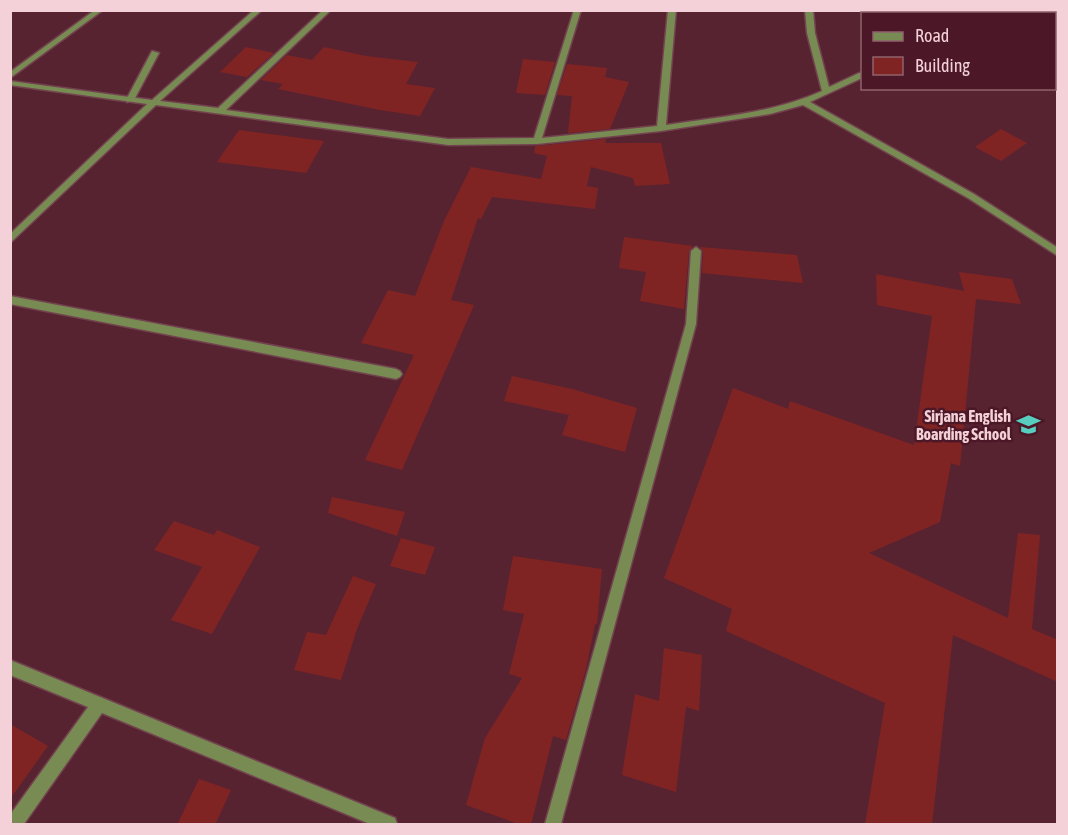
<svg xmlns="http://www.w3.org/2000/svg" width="1068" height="835" font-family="'Asap Condensed',sans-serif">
  <rect width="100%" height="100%" fill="#572331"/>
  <!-- building -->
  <path fill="#802423" d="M246,47L274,53L247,77L220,72Z
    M324,47L366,56L418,62L406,84L435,88L420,116L380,110L278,89L283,84L261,80L287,55L312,60Z
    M523,59L555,62L545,95L516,93Z
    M567,64L607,68L605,77L629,82L610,129L568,133L572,96L557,95Z
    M1001,129L1027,143L1001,161L975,147Z
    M239,130L324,141L306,173L217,162Z
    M606,139L605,143H661L670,184L635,186L633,178L591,167L587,186L598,188L595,209L492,197L481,219L478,218L451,300L474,305L402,470L365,460L414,355L361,343L388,290L415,296L444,221L471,167L541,179L547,156L534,153L535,146Z
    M624,237L693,246L689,251L684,309L640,301L646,272L619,268Z
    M700,247L797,255L803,283L702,273L703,251Z
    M959,272L1012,279L1021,304L976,299L960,466L951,463L940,522L869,553L1008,618L1018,533L1040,535L1032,629L1058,640V682L953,635L932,825H865L885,703L726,631L732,609L664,578L733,388L788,409L790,401L914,445L932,316L877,305L876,274L964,291Z
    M512,376L572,389L637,408L625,452L562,435L569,415L504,401Z
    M332,497L405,512L397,536L328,513Z
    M174,521L214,535L217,530L260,547L212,634L171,620L202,567L154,550Z
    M401,538L435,547L425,575L390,566Z
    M513,556L602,569L597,624H595L586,669L566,740L553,736L531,825H521L466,805L485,738L522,678L509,674L524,614L503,610Z
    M353,576L376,584L357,629L341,680L294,670L307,632L326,635Z
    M664,648L702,655L699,711L686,707L676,792L622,775L635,694L659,701Z
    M10,724L48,746L10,799Z
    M199,779L231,790L215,825H177Z"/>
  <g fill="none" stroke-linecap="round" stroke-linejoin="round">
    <defs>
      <path id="lane" d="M152,51L159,53L134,100L127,102L126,100Z"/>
      <path id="street" d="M95,10H103L10,78V72Z
        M254,10H262L160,101L218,108L323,10H331L226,110L448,139L534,138L574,10H581L542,138L657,126L668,10H676L666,125C718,117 773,113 822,91L807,33L805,10H813L815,33L829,87L859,73H862V78L810,102L974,194L1058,248V256L968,198L803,105L770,114L661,131L537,144L448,145L156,105L10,243V234L147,104L10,85V81L152,100Z
        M940,10H947V14H940Z
        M1001,10H1010L1006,14H997Z
        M696,247L701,251L696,324L561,824H545L686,324L691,251Z
        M10,296L396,369L400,371L402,374L400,377L396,379L10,304Z
        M10,660L395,818L397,824H370L102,713L24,824H10V815L88,707L10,675Z"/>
    </defs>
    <!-- lane casing -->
    <use href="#lane" stroke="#73424f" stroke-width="3"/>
    <!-- street casing -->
    <use href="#street" stroke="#73424f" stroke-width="3"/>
    <!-- lane -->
    <use href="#lane" fill="#778b52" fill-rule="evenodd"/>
    <!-- street -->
    <use href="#street" fill="#778b52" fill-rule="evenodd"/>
  </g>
  <!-- icons -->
  <defs>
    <symbol id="school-bare" viewBox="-9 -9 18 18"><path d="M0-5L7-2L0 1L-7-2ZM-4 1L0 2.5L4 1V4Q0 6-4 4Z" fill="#58cec0" stroke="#4c1827" stroke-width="2.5" paint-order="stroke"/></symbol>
  </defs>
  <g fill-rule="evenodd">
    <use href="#school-bare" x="1012" y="408" width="33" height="33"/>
  </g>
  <g text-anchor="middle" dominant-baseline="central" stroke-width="5" stroke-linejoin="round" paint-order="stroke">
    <!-- poi labels -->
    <g font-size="16" font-weight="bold" fill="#f4d1d8" stroke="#4c1827" text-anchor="end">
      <text x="1011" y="416">Sirjana English<tspan x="1011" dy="18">Boarding School</tspan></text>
    </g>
  </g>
  <!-- border -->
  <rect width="1068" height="835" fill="none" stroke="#f4d1d8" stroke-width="24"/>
  <!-- legend -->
  <rect x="861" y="12" width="195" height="78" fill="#4c1827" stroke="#8f626e" stroke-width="1.5"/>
  <rect x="873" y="32" width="30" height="9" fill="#778b52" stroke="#8f626e" stroke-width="1.5"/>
  <text x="915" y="42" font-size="18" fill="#f4d1d8">Road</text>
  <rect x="873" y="57" width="30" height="18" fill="#802423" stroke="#8f626e" stroke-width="1.5"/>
  <text x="915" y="72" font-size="18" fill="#f4d1d8">Building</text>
</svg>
